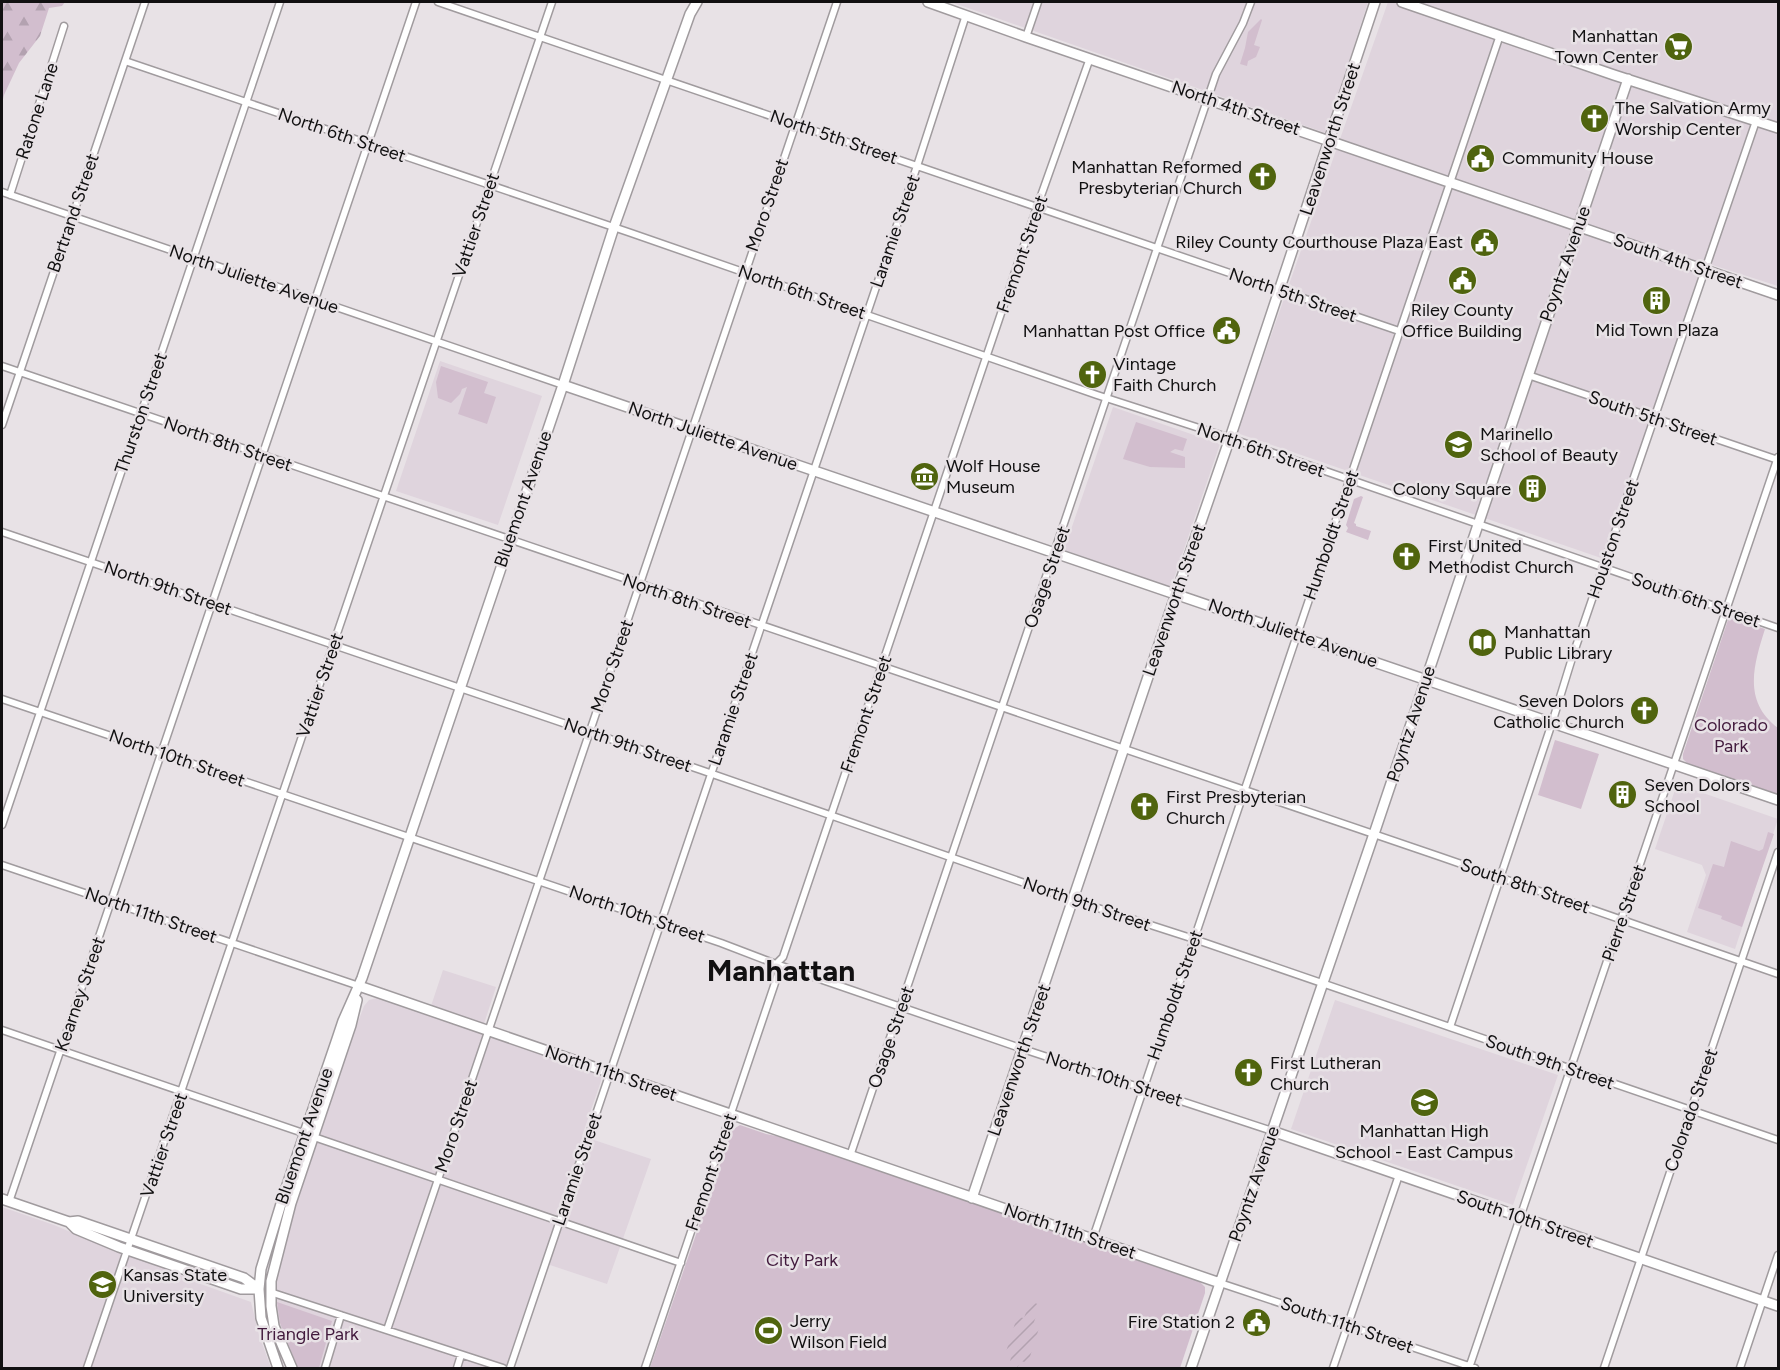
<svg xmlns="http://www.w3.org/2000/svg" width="1780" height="1370" font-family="Figtree,sans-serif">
  <defs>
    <pattern id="forest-firs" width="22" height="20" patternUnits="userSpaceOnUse" patternTransform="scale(1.5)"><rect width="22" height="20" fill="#d2bece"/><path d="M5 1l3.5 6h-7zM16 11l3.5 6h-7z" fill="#b3a2b0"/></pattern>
    <pattern id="garden-furrows" width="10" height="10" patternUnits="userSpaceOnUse" patternTransform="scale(1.5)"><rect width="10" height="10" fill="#d2bece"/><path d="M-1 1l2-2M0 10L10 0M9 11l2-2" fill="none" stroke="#b3a2b0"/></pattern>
  </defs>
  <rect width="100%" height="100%" fill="#e8e2e6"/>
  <!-- built -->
  <path fill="#dfd4dd" d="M951,2H1368L1326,133Z
    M1388,2H1778V286L1703,262L1604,559L1237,433Z
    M440,361L542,396L498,525L396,491Z
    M1113,407L1220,444L1171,587L1064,550Z
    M1677,784L1778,819L1735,949L1687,932L1706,875L1702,865L1655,849Z
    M443,970L496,987L481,1033L599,1074L601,1076V1081L582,1136L651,1159L607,1284L541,1262L506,1368H298L278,1322L276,1303L275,1284L296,1205L337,1079L364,1006L369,1000L377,998L428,1015Z
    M1335,1000L1558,1075L1513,1205L1291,1129Z
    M2,1207L54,1225L120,1253L172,1271L195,1282L251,1302L259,1335L271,1368H2Z"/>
  <!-- forest -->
  <path fill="url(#forest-firs)" d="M2,2H65L62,6L49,8L40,36L19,63L4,95L2,103Z"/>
  <!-- park -->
  <path fill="#d2bece" d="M1261,19L1262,20L1254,45L1260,47L1256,57L1248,61L1247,66L1240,64L1245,48L1248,32Z
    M441,366L488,382L484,393L496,397L487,424L458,414L467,387L462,389L460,394L451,403L438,398L436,382Z
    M1136,422L1187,439L1183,451L1175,449L1170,452L1185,457V468L1150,467L1123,459Z
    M1361,496L1363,497L1354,523L1356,524V526L1371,531L1368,540L1346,532L1348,528L1346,525L1354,499Z
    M1729,617L1765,629C1754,664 1742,701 1778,728V794L1688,764L1683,759V754Z
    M1555,740L1599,754L1581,809L1538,795Z
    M1768,832L1774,834L1742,927L1721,919L1722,916L1698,908L1713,864L1724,867L1731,841L1759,851L1763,849Z
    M740,1125L766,1134L786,1138L1032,1223L1117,1254L1198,1280L1205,1287V1293L1180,1368H650L732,1130Z
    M277,1302L332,1321L319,1368H298L280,1323Z"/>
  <!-- garden -->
  <path fill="url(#garden-furrows)" d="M1030,1301L1040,1305L1034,1322L1040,1325L1028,1363L1021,1361L1017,1368L1009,1367L1011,1357L1005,1355L1017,1317L1024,1318Z"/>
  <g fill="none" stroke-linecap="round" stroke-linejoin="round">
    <defs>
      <path id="street" d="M438,2L1399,331
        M1026,37L1038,2
        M125,61L631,233L1097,395L1230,438L1778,628
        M2,192L563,385
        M10,195L64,26
        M2,366L1441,857L1778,974
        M1528,375L1778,460
        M2,425L145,2
        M2,532L701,770L1073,900L1194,939L1778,1140
        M2,699L721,943L776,964L1023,1049L1272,1131
        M2,825L280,2
        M2,865L359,986
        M1450,1027L1552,723L1573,655L1756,121
        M2,1030L306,1134
        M312,1133L314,1137L681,1263
        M850,1156L1216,74L1243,23L1251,2
        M9,1202L416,2
        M1093,1238L1500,35
        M1220,1283L1475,1368
        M270,1292L503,1368
        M387,1330L837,2
        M87,1368L552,2
        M325,1368L341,1315
        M457,1368L461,1355
        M510,1368L917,166L966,15
        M645,1368L778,974L776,964L783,957L1037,207L1090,58
        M1333,1368L1399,1175
        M1469,1368L1778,457
        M1604,1368L1778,852
        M1740,1368L1778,1255"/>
      <path id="secondary" d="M928,2L1026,37L1778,295
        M1402,2L1614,75L1778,128
        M563,385L1778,800
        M359,986L1220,1283
        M1272,1131L1778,1306
        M972,1198L1176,594L1230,438L1375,2
        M2,1199L69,1222L78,1221L244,1278L259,1289
        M69,1222L76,1229L119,1247L241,1289H259
        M278,1368L261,1318L259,1289L261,1269L284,1194L337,1039L343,1021L362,978L563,385L614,227L690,14L697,2
        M292,1368L274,1326L271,1306V1281L291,1203L351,1025L357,1000
        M1191,1368L1376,828L1628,79"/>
    </defs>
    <!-- street casing -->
    <use href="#street" stroke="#a09b9e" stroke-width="9"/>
    <!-- secondary casing -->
    <use href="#secondary" stroke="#a09b9e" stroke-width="12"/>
    <!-- street -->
    <use href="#street" stroke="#fff" stroke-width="6"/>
    <!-- secondary -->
    <use href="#secondary" stroke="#fff" stroke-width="9"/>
  </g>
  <!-- icons -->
  <defs>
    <symbol id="supermarket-disc" viewBox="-11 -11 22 22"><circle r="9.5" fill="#50640e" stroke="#e8e2e6"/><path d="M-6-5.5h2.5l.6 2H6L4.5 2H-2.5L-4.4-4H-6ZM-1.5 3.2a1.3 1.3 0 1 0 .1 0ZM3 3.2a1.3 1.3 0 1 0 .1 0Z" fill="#fff"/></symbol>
    <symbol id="church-disc" viewBox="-11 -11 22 22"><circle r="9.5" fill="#50640e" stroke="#e8e2e6"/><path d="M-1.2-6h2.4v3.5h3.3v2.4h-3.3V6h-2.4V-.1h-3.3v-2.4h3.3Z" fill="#fff"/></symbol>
    <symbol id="civic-disc" viewBox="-11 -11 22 22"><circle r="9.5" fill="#50640e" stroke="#e8e2e6"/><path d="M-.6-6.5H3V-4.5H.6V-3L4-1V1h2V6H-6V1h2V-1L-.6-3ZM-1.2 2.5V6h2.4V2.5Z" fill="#fff"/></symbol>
    <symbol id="building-disc" viewBox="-11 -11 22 22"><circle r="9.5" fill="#50640e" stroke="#e8e2e6"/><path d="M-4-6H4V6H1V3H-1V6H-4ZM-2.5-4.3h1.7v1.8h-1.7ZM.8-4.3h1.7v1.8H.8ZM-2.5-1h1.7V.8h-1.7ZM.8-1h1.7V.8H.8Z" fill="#fff"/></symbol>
    <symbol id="school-disc" viewBox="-11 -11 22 22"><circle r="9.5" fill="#50640e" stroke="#e8e2e6"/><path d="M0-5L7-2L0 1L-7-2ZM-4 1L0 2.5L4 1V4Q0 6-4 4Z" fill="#fff"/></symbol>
    <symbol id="museum-disc" viewBox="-11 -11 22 22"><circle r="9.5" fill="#50640e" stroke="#e8e2e6"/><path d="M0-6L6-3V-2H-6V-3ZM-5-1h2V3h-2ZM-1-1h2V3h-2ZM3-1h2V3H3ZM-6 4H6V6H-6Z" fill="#fff"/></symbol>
    <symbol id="library-disc" viewBox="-11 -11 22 22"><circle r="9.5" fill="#50640e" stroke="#e8e2e6"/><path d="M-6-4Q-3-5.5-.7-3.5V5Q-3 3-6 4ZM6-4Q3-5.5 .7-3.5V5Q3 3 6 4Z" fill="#fff"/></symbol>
    <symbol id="university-disc" viewBox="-11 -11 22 22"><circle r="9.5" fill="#50640e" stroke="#e8e2e6"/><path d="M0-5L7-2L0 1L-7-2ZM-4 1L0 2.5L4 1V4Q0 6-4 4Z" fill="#fff"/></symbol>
    <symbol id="stadium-disc" viewBox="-11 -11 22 22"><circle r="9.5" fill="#50640e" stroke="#e8e2e6"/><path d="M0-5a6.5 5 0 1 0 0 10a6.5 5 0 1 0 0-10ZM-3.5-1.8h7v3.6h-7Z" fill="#fff"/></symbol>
  </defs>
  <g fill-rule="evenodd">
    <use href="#supermarket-disc" x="1662" y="30" width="33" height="33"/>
    <use href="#church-disc" x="1578" y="102" width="33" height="33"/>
    <use href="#civic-disc" x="1464" y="142" width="33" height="33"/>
    <use href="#church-disc" x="1246" y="160" width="33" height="33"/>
    <use href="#civic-disc" x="1468" y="226" width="33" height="33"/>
    <use href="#civic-disc" x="1446" y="264" width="33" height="33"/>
    <use href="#building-disc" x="1640" y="284" width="33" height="33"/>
    <use href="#civic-disc" x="1210" y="314" width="33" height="33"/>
    <use href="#church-disc" x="1076" y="358" width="33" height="33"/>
    <use href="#school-disc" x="1442" y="428" width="33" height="33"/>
    <use href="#museum-disc" x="908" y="460" width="33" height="33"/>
    <use href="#building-disc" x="1516" y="472" width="33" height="33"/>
    <use href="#church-disc" x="1390" y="540" width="33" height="33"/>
    <use href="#library-disc" x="1466" y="626" width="33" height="33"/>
    <use href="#church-disc" x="1628" y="694" width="33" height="33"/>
    <use href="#building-disc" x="1606" y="778" width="33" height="33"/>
    <use href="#church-disc" x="1128" y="790" width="33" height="33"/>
    <use href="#church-disc" x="1232" y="1056" width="33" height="33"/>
    <use href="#school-disc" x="1408" y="1086" width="33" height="33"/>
    <use href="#university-disc" x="86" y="1268" width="33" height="33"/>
    <use href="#civic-disc" x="1240" y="1306" width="33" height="33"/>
    <use href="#stadium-disc" x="752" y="1314" width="33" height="33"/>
  </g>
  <g text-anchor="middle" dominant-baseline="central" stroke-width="5" stroke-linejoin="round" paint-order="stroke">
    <!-- poi labels -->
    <g font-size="18" fill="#111011" stroke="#e8e2e6" text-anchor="start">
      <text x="1658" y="36" text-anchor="end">Manhattan<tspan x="1658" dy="21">Town Center</tspan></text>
      <text x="1615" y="108">The Salvation Army<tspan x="1615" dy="21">Worship Center</tspan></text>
      <text x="1502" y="158">Community House</text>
      <text x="1242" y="167" text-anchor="end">Manhattan Reformed<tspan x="1242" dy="21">Presbyterian Church</tspan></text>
      <text x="1463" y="242" text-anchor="end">Riley County Courthouse Plaza East</text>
      <text x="1462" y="310" text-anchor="middle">Riley County<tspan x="1462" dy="21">Office Building</tspan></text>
      <text x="1657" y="330" text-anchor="middle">Mid Town Plaza</text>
      <text x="1205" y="331" text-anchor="end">Manhattan Post Office</text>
      <text x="1113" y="364">Vintage<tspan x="1113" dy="21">Faith Church</tspan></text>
      <text x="1480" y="434">Marinello<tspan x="1480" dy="21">School of Beauty</tspan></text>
      <text x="946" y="466">Wolf House<tspan x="946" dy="21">Museum</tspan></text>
      <text x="1511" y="489" text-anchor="end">Colony Square</text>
      <text x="1428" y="546">First United<tspan x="1428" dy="21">Methodist Church</tspan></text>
      <text x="1504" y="632">Manhattan<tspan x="1504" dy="21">Public Library</tspan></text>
      <text x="1624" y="701" text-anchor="end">Seven Dolors<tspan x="1624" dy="21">Catholic Church</tspan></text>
      <text x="1644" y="785">Seven Dolors<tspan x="1644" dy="21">School</tspan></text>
      <text x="1166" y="797">First Presbyterian<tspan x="1166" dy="21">Church</tspan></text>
      <text x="1270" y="1063">First Lutheran<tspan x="1270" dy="21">Church</tspan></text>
      <text x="1424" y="1131" text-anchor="middle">Manhattan High<tspan x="1424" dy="21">School - East Campus</tspan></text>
      <text x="123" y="1275">Kansas State<tspan x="123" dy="21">University</tspan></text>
      <text x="790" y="1321">Jerry<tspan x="790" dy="21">Wilson Field</tspan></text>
      <text x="1235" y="1322" text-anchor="end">Fire Station 2</text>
    </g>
    <!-- street labels -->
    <g font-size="18" fill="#111011" stroke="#e8e2e6">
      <text transform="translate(1236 108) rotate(19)">North 4th Street</text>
      <text transform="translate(37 111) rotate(-72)">Ratone Lane</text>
      <text transform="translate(342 135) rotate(19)">North 6th Street</text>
      <text transform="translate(834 137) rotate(19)">North 5th Street</text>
      <text transform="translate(1330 139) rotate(-72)">Leavenworth Street</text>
      <text transform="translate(767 205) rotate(-71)">Moro Street</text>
      <text transform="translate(73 213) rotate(-71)">Bertrand Street</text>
      <text transform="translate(476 225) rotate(-71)">Vattier Street</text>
      <text transform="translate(895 231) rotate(-71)">Laramie Street</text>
      <text transform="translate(1022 254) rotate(-71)">Fremont Street</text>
      <text transform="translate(1678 261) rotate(19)">South 4th Street</text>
      <text transform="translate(1565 264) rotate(-71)">Poyntz Avenue</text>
      <text transform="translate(254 279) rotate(19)">North Juliette Avenue</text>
      <text transform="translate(802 292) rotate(19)">North 6th Street</text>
      <text transform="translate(1293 295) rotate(19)">North 5th Street</text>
      <text transform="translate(141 413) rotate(-71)">Thurston Street</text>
      <text transform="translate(1653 418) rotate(19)">South 5th Street</text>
      <text transform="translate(713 436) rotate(19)">North Juliette Avenue</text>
      <text transform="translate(228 444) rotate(19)">North 8th Street</text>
      <text transform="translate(1261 450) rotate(19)">North 6th Street</text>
      <text transform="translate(523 499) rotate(-71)">Bluemont Avenue</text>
      <text transform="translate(1331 535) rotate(-71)">Humboldt Street</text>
      <text transform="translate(1613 539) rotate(-71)">Houston Street</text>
      <text transform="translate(1047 577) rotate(-71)">Osage Street</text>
      <text transform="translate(168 588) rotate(19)">North 9th Street</text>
      <text transform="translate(1174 600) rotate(-71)">Leavenworth Street</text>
      <text transform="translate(1696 600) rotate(19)">South 6th Street</text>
      <text transform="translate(687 601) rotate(19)">North 8th Street</text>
      <text transform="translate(1293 633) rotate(19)">North Juliette Avenue</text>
      <text transform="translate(612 666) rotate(-71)">Moro Street</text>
      <text transform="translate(320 685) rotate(-71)">Vattier Street</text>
      <text transform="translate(733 709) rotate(-71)">Laramie Street</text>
      <text transform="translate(866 714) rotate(-71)">Fremont Street</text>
      <text transform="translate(1411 724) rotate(-72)">Poyntz Avenue</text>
      <text transform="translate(628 745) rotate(19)">North 9th Street</text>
      <text transform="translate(177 758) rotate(19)">North 10th Street</text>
      <text transform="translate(1525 886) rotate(19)">South 8th Street</text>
      <text transform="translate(1087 904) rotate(19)">North 9th Street</text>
      <text transform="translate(1624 913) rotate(-71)">Pierre Street</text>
      <text transform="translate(637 914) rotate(19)">North 10th Street</text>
      <text transform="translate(151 915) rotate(19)">North 11th Street</text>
      <text transform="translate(80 994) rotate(-71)">Kearney Street</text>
      <text transform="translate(1175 995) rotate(-71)">Humboldt Street</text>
      <text transform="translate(891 1037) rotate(-71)">Osage Street</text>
      <text transform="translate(1019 1060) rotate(-71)">Leavenworth Street</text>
      <text transform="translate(1550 1062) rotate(19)">South 9th Street</text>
      <text transform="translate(611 1073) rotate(19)">North 11th Street</text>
      <text transform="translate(1114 1079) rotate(18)">North 10th Street</text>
      <text transform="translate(1691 1110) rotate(-71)">Colorado Street</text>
      <text transform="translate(456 1126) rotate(-71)">Moro Street</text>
      <text transform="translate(304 1136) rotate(-71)">Bluemont Avenue</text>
      <text transform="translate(164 1145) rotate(-71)">Vattier Street</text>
      <text transform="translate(577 1169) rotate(-71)">Laramie Street</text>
      <text transform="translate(711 1172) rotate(-71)">Fremont Street</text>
      <text transform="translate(1254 1184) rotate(-71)">Poyntz Avenue</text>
      <text transform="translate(1525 1219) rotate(19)">South 10th Street</text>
      <text transform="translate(1070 1231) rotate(19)">North 11th Street</text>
      <text transform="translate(1347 1325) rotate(19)">South 11th Street</text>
    </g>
    <!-- park labels -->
    <g font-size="18" fill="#421a3d" stroke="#e8e2e6">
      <text x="1731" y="725">Colorado<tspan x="1731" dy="21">Park</tspan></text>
      <text x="802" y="1260">City Park</text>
      <text x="308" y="1334">Triangle Park</text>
    </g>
    <!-- town labels -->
    <g font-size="30" font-weight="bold" fill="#111011" stroke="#e8e2e6">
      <text x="781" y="970">Manhattan</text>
    </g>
  </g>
  <!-- border -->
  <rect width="1780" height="1370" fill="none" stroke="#111011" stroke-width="6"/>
</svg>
